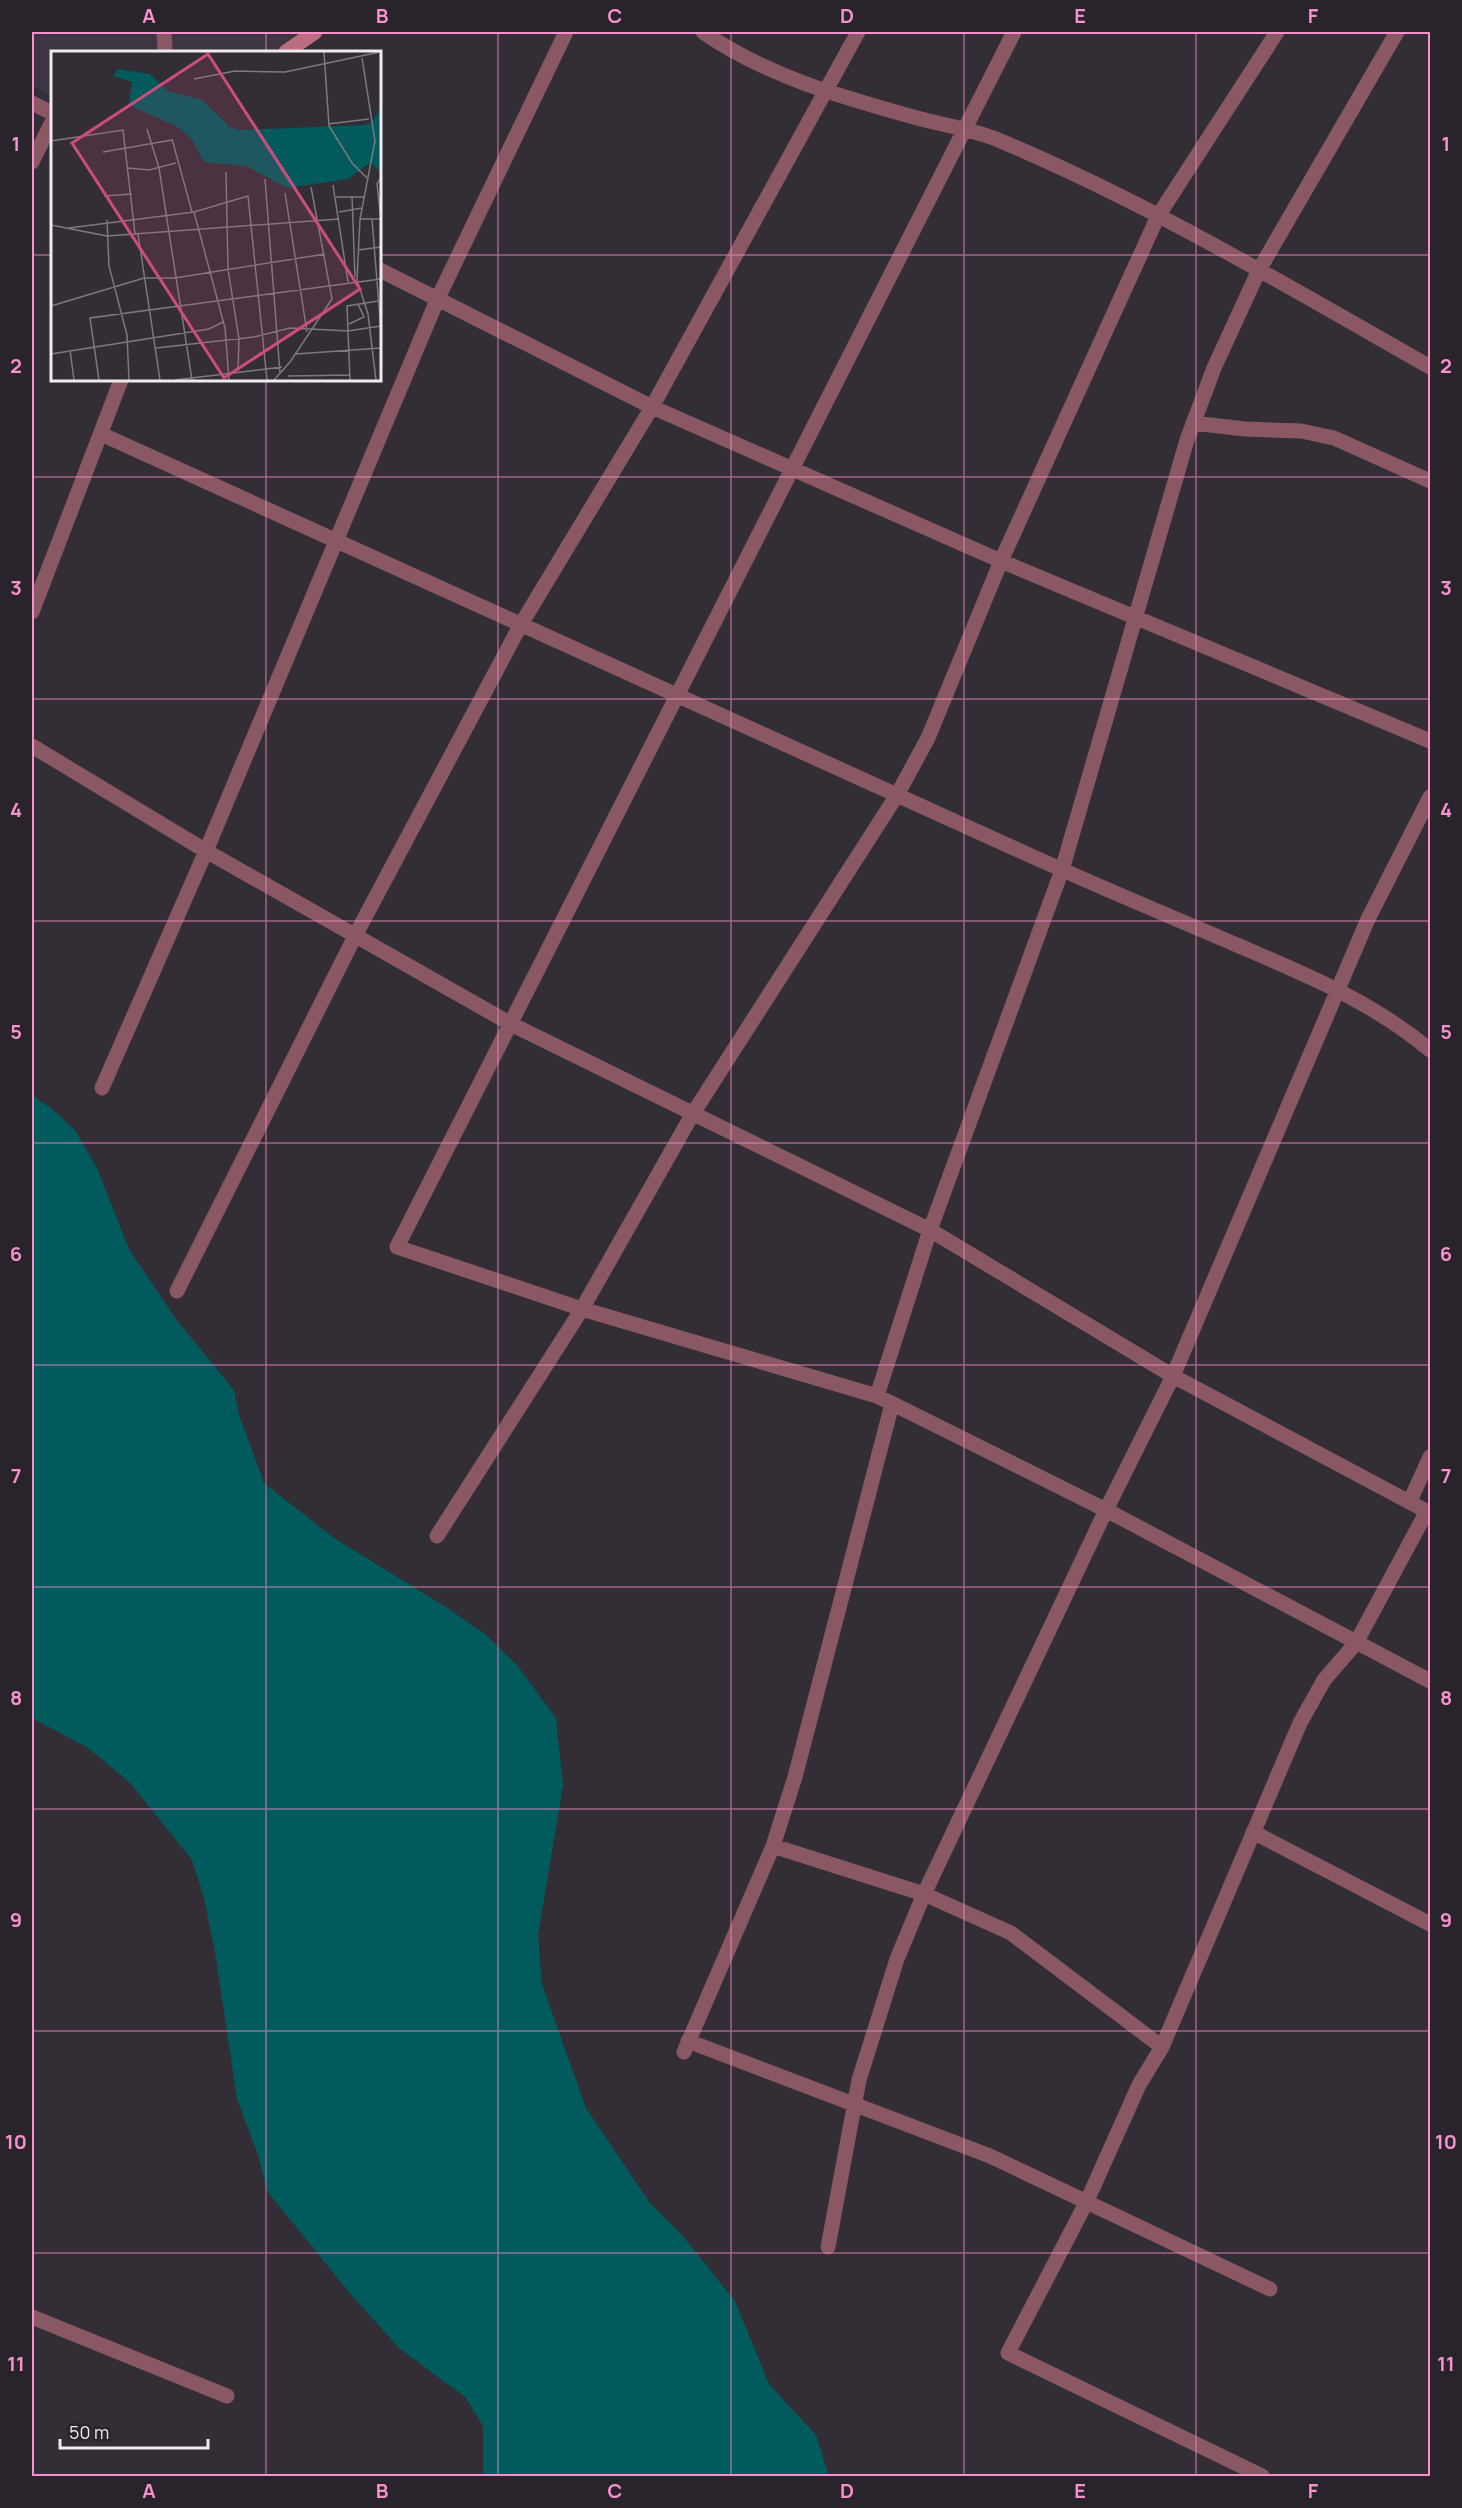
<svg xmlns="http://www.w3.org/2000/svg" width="1462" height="2508" font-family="Manrope,sans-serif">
  <rect width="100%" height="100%" fill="#332e36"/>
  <!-- built -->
  <path fill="#3e3542" d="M32,32H310L285,52H52V96L32,86Z"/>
  <!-- water -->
  <path fill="#015a5b" d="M32,1095L52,1109L75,1130L97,1168L129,1249L176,1319L234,1390L239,1415L264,1483L334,1538L446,1607L485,1634L517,1665L556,1718L563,1786L538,1935L542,1984L586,2108L650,2203L682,2235L735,2301L769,2384L816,2435L829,2476H483V2426L466,2398L399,2348L347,2290L267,2191L258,2155L237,2099L215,1952L204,1898L192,1860L130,1783L88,1748L32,1718Z"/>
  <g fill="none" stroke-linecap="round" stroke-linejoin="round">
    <!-- street -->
    <path stroke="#8a5863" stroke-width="15" d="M164,32L165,48
      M703,32C768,77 842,97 917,118C943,125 971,129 996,139C1147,202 1289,287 1430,367
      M1014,32L397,1247L582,1309L877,1396L1106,1510L1430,1681
      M32,103L52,113
      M32,162L52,122
      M380,270L652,407L1001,561L1430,741
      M1193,423L1245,429L1301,431L1334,438L1430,481
      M101,434C409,575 718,714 1027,854C1097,886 1167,915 1237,945C1307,975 1371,1001 1430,1050
      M32,612L121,380
      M32,746L206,851L511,1024L930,1230L1173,1376L1430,1513
      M102,1088L206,851L438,298L566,32
      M177,1291L355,936L520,626L652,407L858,32
      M877,1396L930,1230L1062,870L1187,440L1214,368L1259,270L1397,32
      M1410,1501L1430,1457
      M437,1536L582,1309L692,1115L897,795L928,738L1001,561L1158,216L1277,32
      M1253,1832L1430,1924
      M773,1846L924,1894L1011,1933L1162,2047
      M688,2041L990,2156L1270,2289
      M684,2052L773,1846L795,1777L892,1404
      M828,2247L859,2080L897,1959L924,1894L1106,1510L1173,1376L1368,919L1430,797
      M32,2317L227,2396
      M1262,2476L1008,2353L1087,2201L1139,2085L1162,2047L1300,1723L1324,1680L1356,1643L1427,1511"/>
    <!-- secondary -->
    <path stroke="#bc6d80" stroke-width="15" d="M286,52L315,32"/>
  </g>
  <!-- grid -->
  <path fill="none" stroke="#f790cd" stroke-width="1.5" stroke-opacity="0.55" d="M266,32V52M498,32V2476M731,32V2476M964,32V2476M1196,32V2476M32,255H52M380,255H1430M266,380V2476M32,477H1430M32,699H1430M32,921H1430M32,1143H1430M32,1365H1430M32,1587H1430M32,1809H1430M32,2031H1430M32,2253H1430"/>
  <!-- overview -->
  <g transform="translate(51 51)">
    <rect width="330" height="330" fill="#332e36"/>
    <path d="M67,18L99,23L117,40L151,49L179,76L189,79L312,74L321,72L330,54V121L319,112L297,128L237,137L195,115L153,111L142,90L127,76L78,54L81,31L62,25Z" fill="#015a5b"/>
    <path fill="none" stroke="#7e7980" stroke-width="1.5" d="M273,1L278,75L301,112L316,127M311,7L324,90L309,168L306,229L317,263L325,329M143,28L184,20L234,21L329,1M277,73L318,68M96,78L108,117L141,329M121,88L141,161M0,90L72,79L84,183M52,101L121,89M77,117L98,119L125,112M175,121L177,218L188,288L187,320M214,128L229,322M282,134L297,231M234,142L256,281M53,145L81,143M301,145L304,226M285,146H313M143,161L174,277L178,329M288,161L311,157M309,168H329M321,168L330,280M330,168L326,133L330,127M56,169L58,215L76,284L78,329M0,174L56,185L288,168M18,177L143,161L197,145L216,329M87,183L109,329M307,199L330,196M0,255L93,227H124L274,203M298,273L313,266L307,253M105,297L203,286L239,277L297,280L330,275M19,299L23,329M0,303L158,278L172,271M245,303L330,297M237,325L299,324M48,329L39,267L330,228M124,329L231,316M223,329L239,311L281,248L260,136M299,329L296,255L327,250"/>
    <path fill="#cd4c80" fill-opacity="0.15" stroke="#cd4c80" stroke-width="3" d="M157,3L309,238L173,327L21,92Z"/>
    <rect width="330" height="330" fill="none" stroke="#eeeaef" stroke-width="3"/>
  </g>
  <!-- border -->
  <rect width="1462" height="2508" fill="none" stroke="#29242c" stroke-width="66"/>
  <!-- scale -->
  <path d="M60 2439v9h148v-9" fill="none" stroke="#eeeaef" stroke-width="3"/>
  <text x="69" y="2439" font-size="18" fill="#eeeaef" stroke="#29242c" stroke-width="4.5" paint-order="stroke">50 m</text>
  <rect x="33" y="33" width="1396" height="2442" fill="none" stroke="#f790cd" stroke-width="2"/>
  <g font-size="20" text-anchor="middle" font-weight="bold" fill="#f790cd">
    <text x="149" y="23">A</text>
    <text x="382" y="23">B</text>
    <text x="615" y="23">C</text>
    <text x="847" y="23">D</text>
    <text x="1080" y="23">E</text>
    <text x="1313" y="23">F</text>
    <text x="16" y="151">1</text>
    <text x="1446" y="151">1</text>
    <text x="16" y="373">2</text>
    <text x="1446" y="373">2</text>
    <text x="16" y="595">3</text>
    <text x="1446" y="595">3</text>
    <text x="16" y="817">4</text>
    <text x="1446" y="817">4</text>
    <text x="16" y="1039">5</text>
    <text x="1446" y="1039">5</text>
    <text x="16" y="1261">6</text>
    <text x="1446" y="1261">6</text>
    <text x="16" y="1483">7</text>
    <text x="1446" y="1483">7</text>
    <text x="16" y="1705">8</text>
    <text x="1446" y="1705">8</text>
    <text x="16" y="1927">9</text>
    <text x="1446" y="1927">9</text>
    <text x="16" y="2149">10</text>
    <text x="1446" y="2149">10</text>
    <text x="16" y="2371">11</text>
    <text x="1446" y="2371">11</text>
    <text x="149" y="2498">A</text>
    <text x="382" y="2498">B</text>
    <text x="615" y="2498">C</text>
    <text x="847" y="2498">D</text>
    <text x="1080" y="2498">E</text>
    <text x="1313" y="2498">F</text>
  </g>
</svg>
